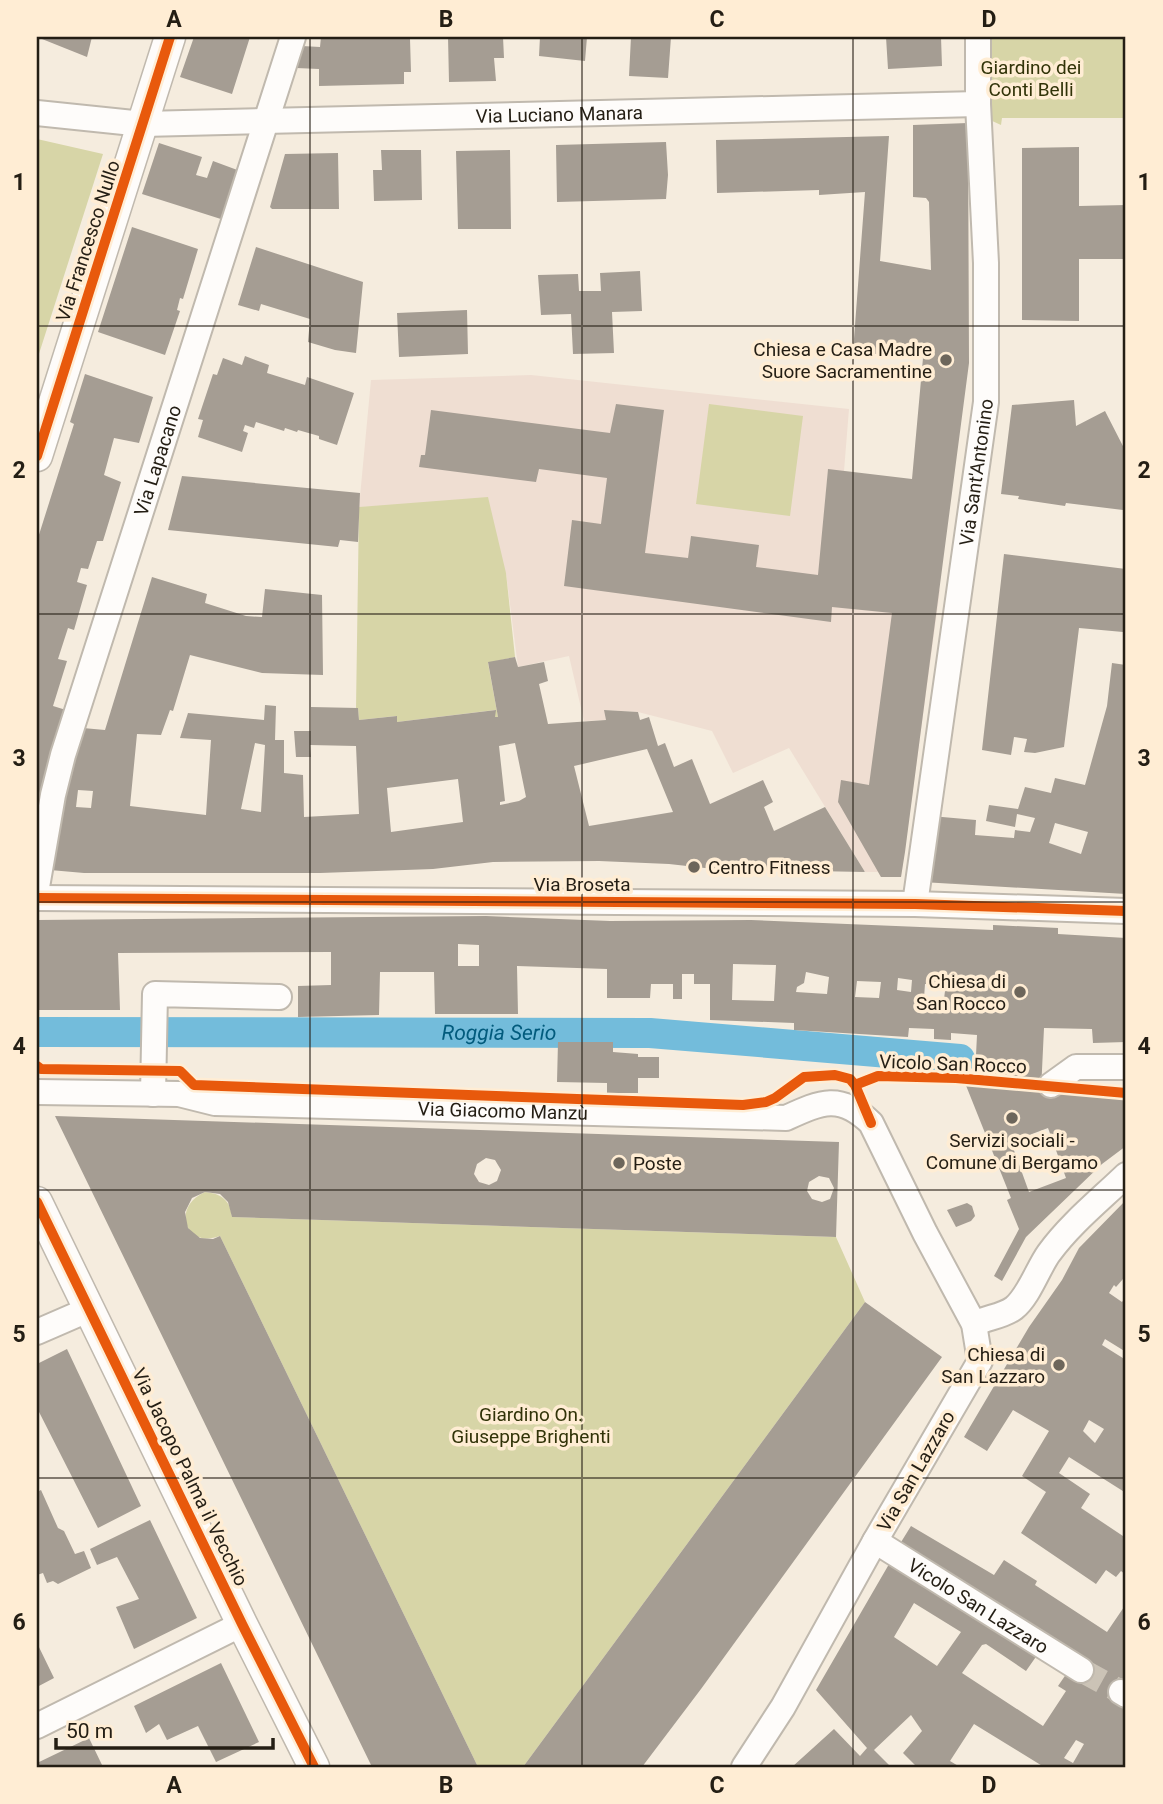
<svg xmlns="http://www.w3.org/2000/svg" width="1163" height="1804" font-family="Roboto,sans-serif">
  <rect width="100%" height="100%" fill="#f5ecde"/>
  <!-- education -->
  <path fill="#efded2" d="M531,375L849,409L844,471L828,470L819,575L940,590L901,877H881L878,872H865L789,748L733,773L712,731L638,712L605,710L606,720L584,721L569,656L518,667L506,573L393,506L359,507L371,380Z"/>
  <!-- green -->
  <path fill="#d7d5a7" d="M989,37H1126V118H1002L1001,125L990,120Z
    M37,139L103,154L37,360Z
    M709,404L803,416L790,516L696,504Z
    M488,497L506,573L515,657L488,663L498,717H495V710L397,722L396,716L359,720L358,708H356L359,507Z
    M205,1192C222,1194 230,1200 232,1217L836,1237L865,1302L523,1767H478L220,1236C185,1249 171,1207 205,1192Z"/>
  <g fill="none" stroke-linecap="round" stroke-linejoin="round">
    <!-- canal -->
    <path stroke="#73bcdb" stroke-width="30" id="s1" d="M37,1032L650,1033L960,1059"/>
  </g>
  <!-- building -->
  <path fill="#a59d93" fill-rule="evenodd" d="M37,37H92L87,57Z
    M194,37H250L232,94L180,77Z
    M321,37L410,39L411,72H404V84L319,86V69L296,68L302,46L320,47Z
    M448,37H503L504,58H494L496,81L449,82Z
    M540,37H587L585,61L539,56Z
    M631,37H671L668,78L629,76Z
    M886,37H941L942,66L888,69Z
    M968,123L969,363L905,852L901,877H881L838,802L841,780L869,785L892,613L832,607L831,622L564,586L572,520L601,524L607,478L539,469L536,482L419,467L421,455H425L431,410L610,433L616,404L664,410L645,553L688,558L691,536L759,545L756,567L818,575L828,469L912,479L923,358L853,352L865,192L819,195V190L717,193L716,140L889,136L880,261L931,270L929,202L926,198L913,197V125Z
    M666,142L668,175L666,199L557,202L556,145Z
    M159,143L202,157L196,175L207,178L213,161L240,171L224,220L142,194Z
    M1079,147V206L1126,205V259H1079V321L1022,320V148Z
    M381,150H421L422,200L374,201L373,170H382Z
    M510,150L511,229H458L456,151Z
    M338,153L339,209H272L270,207L285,154Z
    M132,227L198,249L183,299L180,298L177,310L180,311L165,355L98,332Z
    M256,247L363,282L356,353L335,350L308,342L310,319L261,304L259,311L238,305Z
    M640,271L642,311L612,312L614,353L573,354L571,314L541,315L538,275L578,274L579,291H601L600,273Z
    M467,310L468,354L399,357L397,313Z
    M245,356L269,365L267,373L305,385L307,377L354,393L337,445L319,439V436L298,430L297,432L285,428L284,431L256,422L254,428L245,425L243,431L248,433L242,452L198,437L203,420L198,419L213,374L217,375L223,358L242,365Z
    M85,374L153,397L139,443L114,438L104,475L121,482L103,541H97L88,569L81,568L77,582L87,585L74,630L68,628L58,659L67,661L53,706L66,710L37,837V541L74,424L70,422Z
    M1074,400L1076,426L1105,411L1126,452V508L1123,510L1066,503L1065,506L1018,499L1019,496L1001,494L1012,405Z
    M182,476L360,493L358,542L340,540L338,547L168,530Z
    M1004,554L1126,569L1123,632L1079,628L1064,747L1035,753L1024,752L1027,739L1014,737L1011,755L982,750Z
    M152,577L207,594L205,603L246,616L262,617L265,589L322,595L323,675L262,673L190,655L173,711L170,710L161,735L137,734L130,806L206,815L211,740L180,738L188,713L264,720L265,705L276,706L275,740H284V773L303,775L304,817L359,814L356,746L310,745L311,757H296L294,731H311V707L358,708L359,720L397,716V722L496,710L495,717H498L488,662L515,657L518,667L544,662L548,681L539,684L548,724L606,720L604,710L638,712L640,720L649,717L658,746L665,743L674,767L692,759L710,804L763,780L773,802L764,807L774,831L825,807L865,872L714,869L669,864L599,861L493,862L433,869L320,873H84L50,870L58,811L83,728L105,730ZM255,743L265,745L261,812L241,809ZM515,743L526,797L519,801L500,805V802L505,801L499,746ZM647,749L673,812L589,826L574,766ZM458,779L463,822L391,832L387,788ZM78,790L93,791L91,808L76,807Z
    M1112,663L1126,665V842L1124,853L1126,854V894L922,882L931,816L976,820L975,835L1014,838L1015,830L1030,832L1035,818L1017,814L1015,827L986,821L989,805L1018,809L1025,787L1051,793L1055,778L1085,785L1107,706ZM1055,823L1088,832L1081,854L1049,843Z
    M486,916L610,921L751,920L993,930V925L1058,928V934L1126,938V1042L1093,1043L1092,1029L1044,1028L1041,1091L1126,1099V1146L1102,1164L1026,1237L1002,1281L994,1276L1019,1229L1007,1200L1011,1198L965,1083H986L1036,1091L1037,1078L975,1075L977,1035L951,1033V1040L934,1039V1029L909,1028L908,1037L794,1030V1023L710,1020V984H694V974H682V999H673V984H651L650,998H607V969L517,966L518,1014H435L434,972H380L379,1015L298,1017V986L331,985V952L118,953L120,1010H37V920ZM458,944L479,945V966H458ZM733,964L776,965L774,1001L732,1000ZM806,972L829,977L827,994L796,992L797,987L804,983ZM898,978L912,980L911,992L897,990ZM857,981L881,982L879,998L855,997ZM940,982L946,983L944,999L924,998L925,984H939ZM1048,1128L1066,1178L1029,1192L1011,1142Z
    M558,1042H613V1052L638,1054V1057H659V1078H638V1093H607V1083L557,1082Z
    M55,1116L839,1142L836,1237L232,1217L228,1202L220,1194L205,1192L192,1198L185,1212L188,1228L200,1238L213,1239L220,1236L478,1767H372ZM486,1158L495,1160L501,1170L497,1181L489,1185L479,1182L474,1174L477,1164ZM819,1176L829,1178L834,1188L830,1199L822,1202L812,1199L807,1191L809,1182Z
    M1126,1200V1279H1123L1116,1287L1114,1285L1109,1293L1122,1302L1126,1297V1352L1105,1339L1102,1345L1126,1360V1493L1069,1457L1059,1473L1090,1494L1081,1508L1126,1538V1575L1121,1571L1116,1577L1106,1570L1096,1584L1021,1533L1046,1492L1022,1476L1049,1431L1013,1410L987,1451L964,1437L1029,1327L1062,1280L1079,1248ZM1089,1420L1104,1429L1095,1443L1083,1431Z
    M967,1203L972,1206L975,1216L971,1221L956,1227L947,1210Z
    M865,1302L942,1357L701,1689L642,1767H523Z
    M67,1349L141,1506L98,1528L37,1408V1364Z
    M41,1490L58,1528L64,1531L75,1554L84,1551L91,1568L58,1584L53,1581L47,1583L43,1573L37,1575V1492Z
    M150,1520L197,1618L134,1649L116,1607L139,1599L117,1557L97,1565L90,1549Z
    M911,1526L994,1575L1004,1560L1037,1581L1035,1585L1107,1632L1126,1604V1767H1044L974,1724L950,1761L960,1767H917L903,1753L922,1731L911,1715L874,1750L891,1767H792L834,1729L860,1756L867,1748L816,1690L892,1559L1040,1651L1026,1671L986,1644L982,1645L962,1673L1043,1726L1066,1691L1058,1686L1069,1670L898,1547ZM914,1603L961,1632L937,1666L894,1637ZM1076,1740L1084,1744L1073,1763L1064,1758Z
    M37,1643L54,1678L37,1687Z
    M221,1663L259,1742L216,1762L198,1726L167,1740L159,1724L146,1733L134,1706Z
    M89,1738L103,1767H37V1763Z"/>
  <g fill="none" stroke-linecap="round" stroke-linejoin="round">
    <!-- minor-tunnel -->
    <path stroke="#cbc3b6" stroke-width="24" stroke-dasharray="24 12" stroke-linecap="butt" d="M1081,1670L1121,1692"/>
    <defs>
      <g id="minor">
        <path id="s2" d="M37,113L143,124L978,104"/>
        <path id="s3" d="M37,887L53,795L63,755L293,37"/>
        <path d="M37,898L915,904L1126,911"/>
        <path id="s4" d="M915,904L986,402V263L978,104V37"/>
        <path d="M1051,1085L1076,1067H1126"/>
        <path id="s5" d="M37,1092L179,1094L215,1103L786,1118C821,1102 840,1093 871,1123L925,1233L974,1324L980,1361L875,1541L783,1707L744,1767"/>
        <path d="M153,1094L155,994L279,997"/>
        <path d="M974,1324C987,1317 1002,1317 1014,1308C1029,1296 1038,1268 1049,1253C1070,1224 1100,1200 1126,1175"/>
        <path d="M37,1332L90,1309"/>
        <path id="s6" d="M875,1541L1081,1670"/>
        <path d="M1121,1692L1126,1695"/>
        <path d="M37,1726L242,1624"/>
      </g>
      <path id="tertiary" d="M37,456L170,37
        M37,1202L242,1624L314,1767"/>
    </defs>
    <!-- minor casing -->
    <use href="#minor" stroke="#c0b9ae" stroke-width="28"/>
    <!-- tertiary casing -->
    <use href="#tertiary" stroke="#c0b9ae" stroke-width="33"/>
    <!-- minor -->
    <use href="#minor" stroke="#fefcfa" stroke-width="24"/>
    <!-- tertiary -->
    <use href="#tertiary" stroke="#fefcfa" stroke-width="30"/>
    <defs>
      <path id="cycleway" d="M37,456L170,37
        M37,898L915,904L1126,911
        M37,1066L41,1069L180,1071L194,1085L743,1105L766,1102L775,1098L804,1077L835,1075L850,1079L855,1085L871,1123
        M855,1085L878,1076L956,1078L1126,1093
        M37,1202L242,1624L314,1767"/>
    </defs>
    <!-- cycleway casing -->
    <use href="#cycleway" stroke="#ffedd4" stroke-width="15"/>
    <!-- cycleway -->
    <use href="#cycleway" stroke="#e8590c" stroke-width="10"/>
  </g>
  <!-- grid -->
  <path fill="none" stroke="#241e14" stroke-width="2" stroke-opacity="0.55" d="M310,37V1767M582,37V1767M853,37V1767M37,326H1126M37,614H1126M37,902H1126M37,1190H1126M37,1478H1126"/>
  <!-- markers -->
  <g fill="#6d665b" stroke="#ffedd4" stroke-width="2.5">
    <circle cx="946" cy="360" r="7"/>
    <circle cx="694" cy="867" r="7"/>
    <circle cx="1020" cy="992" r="7"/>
    <circle cx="1012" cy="1118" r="7"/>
    <circle cx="619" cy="1163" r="7"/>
    <circle cx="1059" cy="1365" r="7"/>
  </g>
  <g text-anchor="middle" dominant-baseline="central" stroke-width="7" stroke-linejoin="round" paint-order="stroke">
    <!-- park labels -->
    <g font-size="19" fill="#313308" stroke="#ffedd4">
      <text x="1031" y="67">Giardino dei<tspan x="1031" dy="22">Conti Belli</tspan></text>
      <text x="531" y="1414">Giardino On.<tspan x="531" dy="22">Giuseppe Brighenti</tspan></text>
    </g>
    <!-- street labels -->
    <g font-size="19" fill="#241e14" stroke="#ffedd4">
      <text stroke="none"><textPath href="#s2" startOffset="523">Via Luciano Manara</textPath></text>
      <text transform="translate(88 241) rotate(-72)">Via Francesco Nullo</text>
      <text stroke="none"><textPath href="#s3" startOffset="444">Via Lapacano</textPath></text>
      <text stroke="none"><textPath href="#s4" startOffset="436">Via Sant'Antonino</textPath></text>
      <text x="582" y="884">Via Broseta</text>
      <text transform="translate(953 1064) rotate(2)">Vicolo San Rocco</text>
      <text stroke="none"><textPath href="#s5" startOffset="467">Via Giacomo Manzù</textPath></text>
      <text transform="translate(916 1471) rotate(-60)">Via San Lazzaro</text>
      <text transform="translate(190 1477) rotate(64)">Via Jacopo Palma il Vecchio</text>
      <text stroke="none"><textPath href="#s6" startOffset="122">Vicolo San Lazzaro</textPath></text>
    </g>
    <!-- poi labels -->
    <g font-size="19" fill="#241e14" stroke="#ffedd4" text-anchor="end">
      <text x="932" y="349">Chiesa e Casa Madre<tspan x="932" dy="22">Suore Sacramentine</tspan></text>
      <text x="708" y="867" text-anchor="start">Centro Fitness</text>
      <text x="1006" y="981">Chiesa di<tspan x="1006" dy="22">San Rocco</tspan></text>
      <text x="1012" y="1140" text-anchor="middle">Servizi sociali -<tspan x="1012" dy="22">Comune di Bergamo</tspan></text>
      <text x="633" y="1163" text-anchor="start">Poste</text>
      <text x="1045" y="1354">Chiesa di<tspan x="1045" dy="22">San Lazzaro</tspan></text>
    </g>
    <!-- water labels -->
    <g font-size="21" font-style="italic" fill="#025b7d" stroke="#ffedd4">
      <text stroke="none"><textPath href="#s1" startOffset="462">Roggia Serio</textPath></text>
    </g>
  </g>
  <!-- border -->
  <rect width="1163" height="1804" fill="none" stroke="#ffedd4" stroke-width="77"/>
  <!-- scale -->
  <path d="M56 1738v10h217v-10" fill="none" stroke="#241e14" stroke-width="3.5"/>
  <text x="66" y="1738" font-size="21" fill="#241e14" stroke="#ffedd4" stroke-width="5" paint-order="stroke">50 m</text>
  <rect x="38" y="38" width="1086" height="1728" fill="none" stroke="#241e14" stroke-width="2.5"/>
  <g font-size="23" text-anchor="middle" font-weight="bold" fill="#241e14">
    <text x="174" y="27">A</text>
    <text x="446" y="27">B</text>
    <text x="717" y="27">C</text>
    <text x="989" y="27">D</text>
    <text x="19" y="190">1</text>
    <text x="1144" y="190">1</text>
    <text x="19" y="478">2</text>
    <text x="1144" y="478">2</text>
    <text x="19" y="766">3</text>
    <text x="1144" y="766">3</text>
    <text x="19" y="1054">4</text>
    <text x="1144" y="1054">4</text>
    <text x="19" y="1342">5</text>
    <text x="1144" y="1342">5</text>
    <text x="19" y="1630">6</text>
    <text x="1144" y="1630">6</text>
    <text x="174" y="1793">A</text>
    <text x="446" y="1793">B</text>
    <text x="717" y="1793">C</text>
    <text x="989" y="1793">D</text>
  </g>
</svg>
